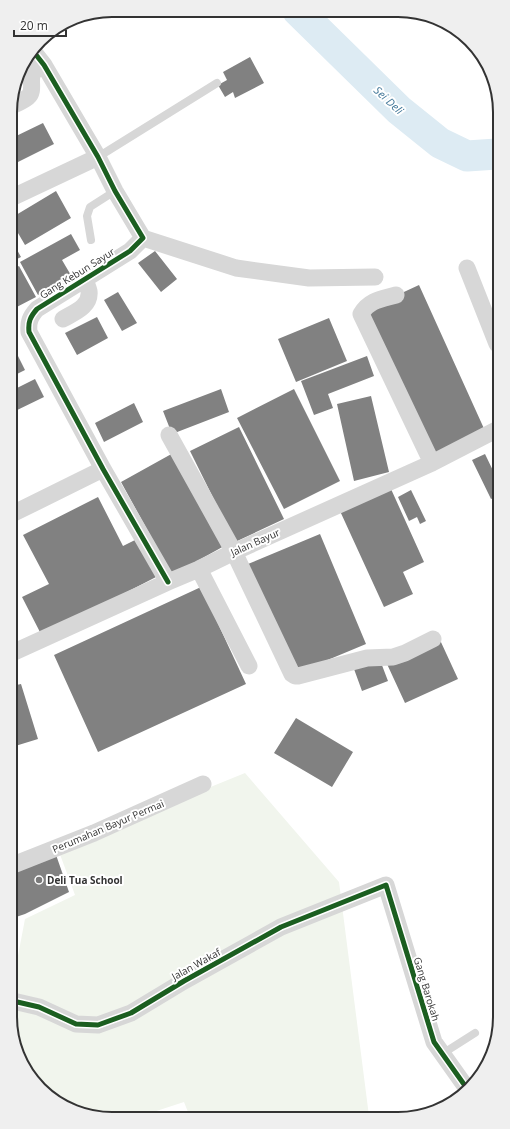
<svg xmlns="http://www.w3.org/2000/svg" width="510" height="1129" font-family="'Open Sans',sans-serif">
  <rect width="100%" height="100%" fill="#fff"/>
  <!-- green -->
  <path fill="#f1f5ed" d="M245,773L339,882L369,1116L190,1117L184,1102L138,1117H92L45,1093L14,1043L13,982L25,919L75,895L58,849Z"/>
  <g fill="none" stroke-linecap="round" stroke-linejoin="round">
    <!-- river -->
    <path stroke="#ddebf3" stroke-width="31" d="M298,11L399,110L440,143L467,156L497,154"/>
  </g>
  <!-- building -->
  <path fill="#818181" d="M250,57L264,83L235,98L233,92L225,97L218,85L227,80L223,72Z
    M43,123L54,144L10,166V139Z
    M56,191L71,218L25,245L11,221V218Z
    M71,234L80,250L62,260L72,277L38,295L20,262Z
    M11,239L21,257L11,262Z
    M155,251L177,279L161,292L138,263Z
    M19,266L36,297L11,310V270Z
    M419,285L486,433L432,458L365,310Z
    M118,292L137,323L122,331L104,300Z
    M97,317L108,338L77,355L65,333Z
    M329,318L347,361L296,382L278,339Z
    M17,354L25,370L11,377V358Z
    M367,356L374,376L328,394L333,408L314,415L301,381Z
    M35,379L44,397L11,413V391Z
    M221,389L229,412L172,434L163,411Z
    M294,389L340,481L284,509L237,418Z
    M371,396L389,472L354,481L337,404Z
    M134,403L143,422L104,442L95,423Z
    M239,427L284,519L235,542L190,451Z
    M175,452L226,545L172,575L121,482Z
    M485,454L498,481V496L491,499L472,460Z
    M391,489L424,562L403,572L413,594L384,607L340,511Z
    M411,490L426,521L420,524L417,517L409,521L398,497Z
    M98,497L123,546L137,539L156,577L42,636L22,597L49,584L23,535Z
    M320,534L366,644L294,674L248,564Z
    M201,587L246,684L98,752L54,655Z
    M440,640L458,679L405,703L387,664Z
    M380,660L388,681L362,691L354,669Z
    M21,684L38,739L12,747V686Z
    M296,718L353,752L332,787L274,753Z
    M55,852L69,892L25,914L13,918V867Z"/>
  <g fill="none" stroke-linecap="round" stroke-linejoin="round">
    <!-- service -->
    <path stroke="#d7d7d7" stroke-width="8" d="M98,157L217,83
      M91,240L87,216L90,207L115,191
      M442,1054L475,1033"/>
    <!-- minor -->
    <path stroke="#d7d7d7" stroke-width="17" d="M33,51L44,65L98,157L115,191L143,238L130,251L37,309C30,317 28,322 29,332L103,469L168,582
      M10,107C16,104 23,101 28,97C35,91 29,80 33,73C35,70 41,67 44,65
      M11,198L98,157
      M143,238L236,268L309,278L375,277
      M467,268L497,344
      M396,295C382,299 369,300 361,314L432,463
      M63,319C73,313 91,307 89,291C88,287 86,283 85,279
      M169,435L234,552L292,674L295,676H298L367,658L393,657L405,653L433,639
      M12,514L103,469
      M199,569L249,666
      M12,653L168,582L199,569L234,552L432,463L498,429
      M13,865L94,833L203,784
      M13,1001L39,1007L76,1024L98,1025L131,1013L184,981L281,927L386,885L434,1042L468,1090"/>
    <defs>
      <path id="cycleway" d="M33,51L44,65L98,157L115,191L143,238L130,251L37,309C30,317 28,322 29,332L103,469L168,582
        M13,1001L39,1007L76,1024L98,1025L131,1013L184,981L281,927L386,885L434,1042L468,1090"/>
    </defs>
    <!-- cycleway casing -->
    <use href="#cycleway" stroke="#fff" stroke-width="8"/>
    <!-- cycleway -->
    <use href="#cycleway" stroke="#1b5e20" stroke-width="5"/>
  </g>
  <!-- markers -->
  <circle fill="#7a7a7a" stroke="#fff" stroke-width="1.5" cx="39" cy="880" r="4"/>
  <g text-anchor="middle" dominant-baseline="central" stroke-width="4" stroke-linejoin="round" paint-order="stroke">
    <!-- street labels -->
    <g font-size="10" fill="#333" stroke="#fff">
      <text transform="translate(77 273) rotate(-32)">Gang Kebun Sayur</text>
      <text transform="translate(255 542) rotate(-24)">Jalan Bayur</text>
      <text transform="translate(108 826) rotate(-23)">Perumahan Bayur Permai</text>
      <text transform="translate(196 964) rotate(-29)">Jalan Wakaf</text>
      <text transform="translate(427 989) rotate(73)">Gang Barokah</text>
    </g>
    <!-- poi labels -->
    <g font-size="10" font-weight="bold" fill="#333" stroke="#fff" text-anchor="start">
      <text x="47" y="880">Deli Tua School</text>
    </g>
    <!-- water labels -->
    <g font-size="11" font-style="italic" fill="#3f7597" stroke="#fff">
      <text transform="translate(389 100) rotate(43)">Sei Deli</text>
    </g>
  </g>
  <!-- crop -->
  <path d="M0 0H510V1129H0ZM112 17H398A95 95 0 0 1 493 112V1017A95 95 0 0 1 398 1112H112A95 95 0 0 1 17 1017V112A95 95 0 0 1 112 17Z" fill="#efefef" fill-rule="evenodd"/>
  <path fill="none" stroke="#333" stroke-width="2" d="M112 17H398A95 95 0 0 1 493 112V1017A95 95 0 0 1 398 1112H112A95 95 0 0 1 17 1017V112A95 95 0 0 1 112 17Z"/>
  <!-- scale -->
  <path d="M14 30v6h52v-6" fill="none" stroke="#333333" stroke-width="2"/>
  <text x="20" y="30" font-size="12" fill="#333333" stroke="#ffffff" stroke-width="3" paint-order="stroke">20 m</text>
</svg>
